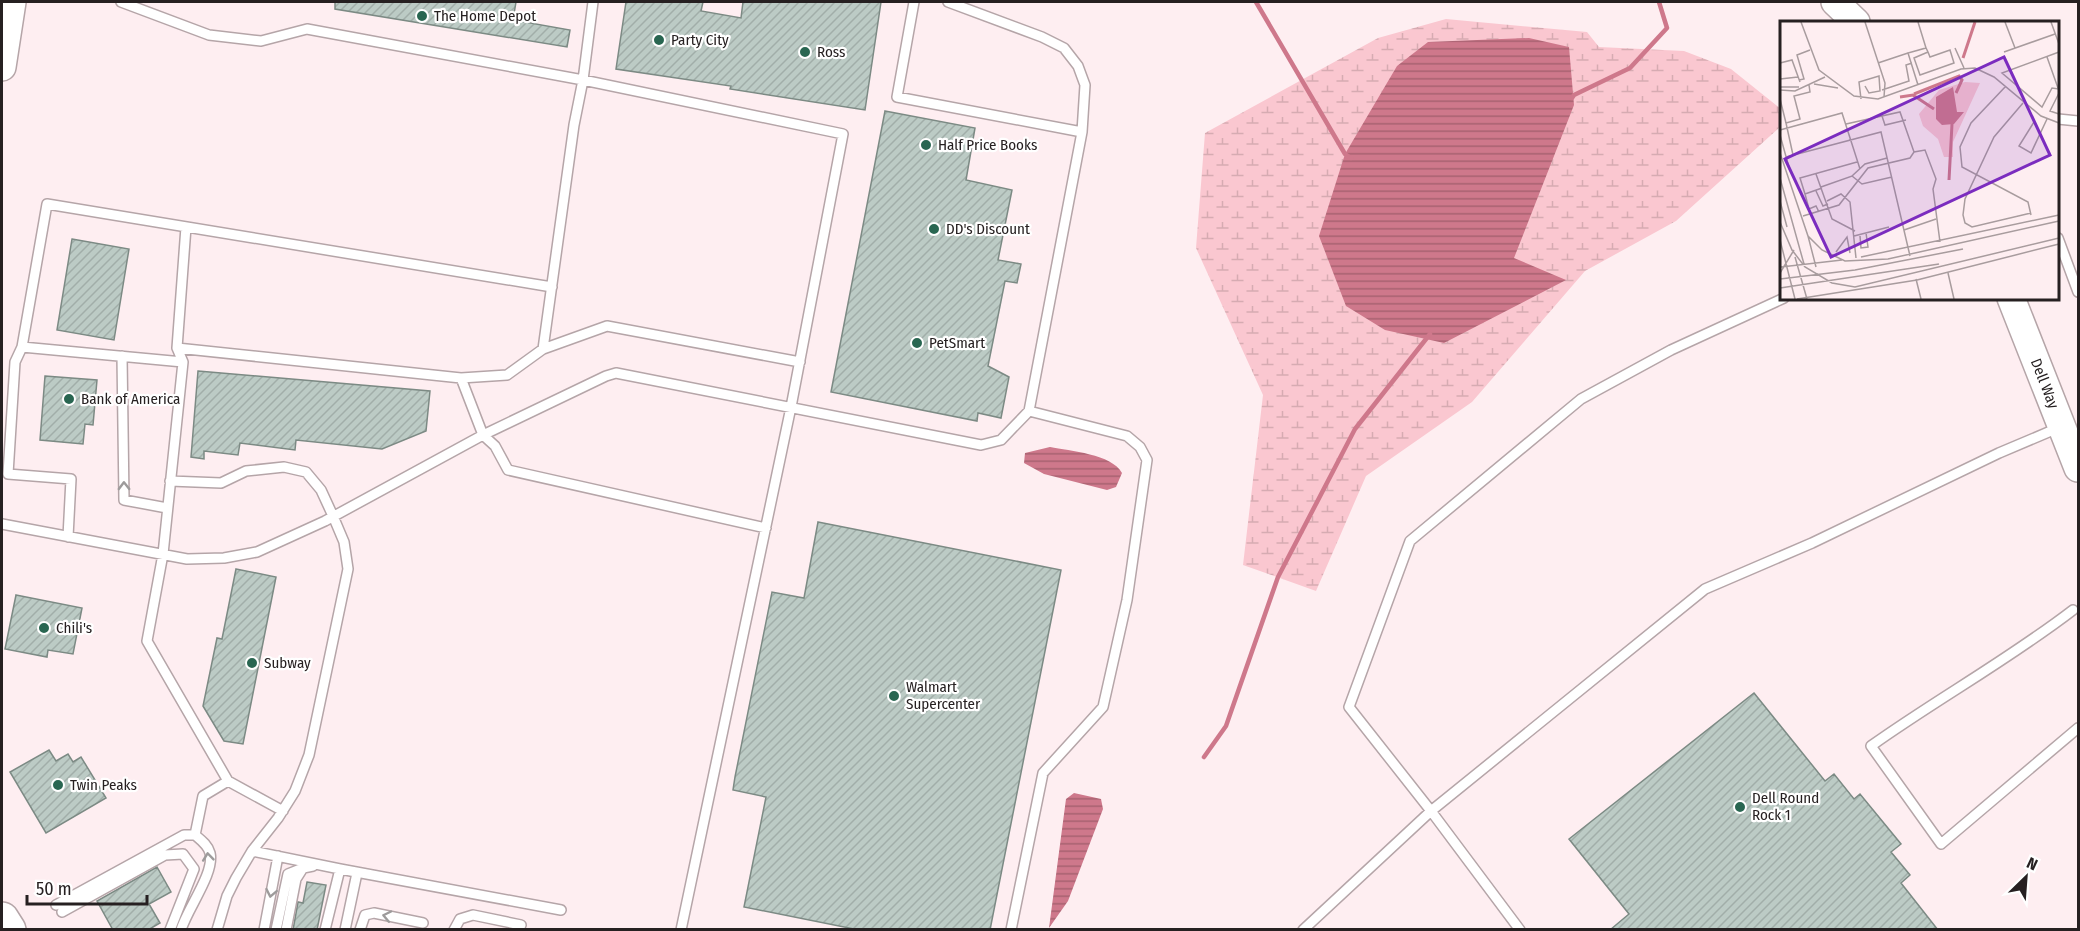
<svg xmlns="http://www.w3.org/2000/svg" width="2080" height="931" font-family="'Fira Sans Condensed',sans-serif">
  <defs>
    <pattern id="wetland-marsh" width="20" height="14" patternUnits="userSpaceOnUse" patternTransform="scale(1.5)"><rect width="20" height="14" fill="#fac7d0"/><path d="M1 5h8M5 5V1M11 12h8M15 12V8" fill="none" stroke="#d6abb2"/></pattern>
    <pattern id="water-rules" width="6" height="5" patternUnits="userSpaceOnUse" patternTransform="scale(1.5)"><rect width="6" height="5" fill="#ce788b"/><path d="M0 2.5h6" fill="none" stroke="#a76271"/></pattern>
    <pattern id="building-hatch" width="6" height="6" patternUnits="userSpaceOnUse" patternTransform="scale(1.5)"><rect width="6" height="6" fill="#bccbc5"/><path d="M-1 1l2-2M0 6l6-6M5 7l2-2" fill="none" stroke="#a1aea9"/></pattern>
  </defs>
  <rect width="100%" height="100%" fill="#feeef1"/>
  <!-- wetland -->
  <path fill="url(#wetland-marsh)" d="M1446,19L1587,32L1599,47L1684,51L1731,69L1781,109V126L1676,221L1585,271L1472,402L1366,476L1316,591L1243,565L1263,395L1196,248L1205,133L1378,38Z"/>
  <!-- water -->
  <path fill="url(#water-rules)" d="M1529,38L1569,47L1574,105L1514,258L1566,280L1444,343L1385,330L1346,306L1319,236L1345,154L1397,66L1428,42Z
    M1050,447C1070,451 1112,454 1122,473L1116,487L1107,490L1044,474L1024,463L1025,453Z
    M1074,793L1101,799L1103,809L1068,901L1049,928L1066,799Z"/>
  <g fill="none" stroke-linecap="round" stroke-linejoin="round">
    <!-- stream -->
    <path stroke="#ce788b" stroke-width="4.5" d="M1256,2L1345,154L1351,158
      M1572,98L1574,95L1630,68L1667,28L1659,2
      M1204,757L1226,726L1278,577L1355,429L1430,334"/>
  </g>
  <!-- building -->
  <path fill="url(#building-hatch)" stroke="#7c8a84" stroke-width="1.5" d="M335,2H516L513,20L570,30L567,47L335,9Z
    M626,2H703L701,11L741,18L743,2H881L865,110L730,89L731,86L616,69Z
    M885,111L975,128L966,180L1012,190L998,260L1021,264L1017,283L1005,281L988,366L1009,377L1001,418L978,413L977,421L831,392Z
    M72,239L129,249L114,340L57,330Z
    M198,371L430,391L426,431L382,449L296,440L295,450L240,443L238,455L204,451V459L191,457Z
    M45,376L97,380L93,425L85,424L83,444L40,440Z
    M818,522L1061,570L990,930H859L744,907L766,797L733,790L735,777L772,592L804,598Z
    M236,569L276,577L243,744L224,741L203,706L217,638L222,639Z
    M16,595L82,608L73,654L48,650L47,657L5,649Z
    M1754,693L1825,781L1834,774L1854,799L1860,794L1901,844L1891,852L1910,875L1901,883L1938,930H1610L1629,914L1569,839Z
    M49,750L56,761L68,754L73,762L81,757L106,798L46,833L10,772Z
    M157,867L171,892L149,904L160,923L148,930H113L97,901Z
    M307,882L326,885L317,930H293L298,902L303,903Z"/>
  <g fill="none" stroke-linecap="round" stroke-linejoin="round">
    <defs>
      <path id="lane" d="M121,2L209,35L261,41L307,29L583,80L843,134L791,407L681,930
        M914,2L897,97L1082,132
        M948,2L1042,37L1064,48L1078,66L1085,85L1082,132L1029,411
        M2058,119L2078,121
        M186,227L177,348L183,362L163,554L147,641L228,781L283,811
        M2058,238L2078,292
        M22,347L15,362L8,474L71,479L68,537
        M177,348L461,378L483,435L495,446L508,470L766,528
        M543,349L574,125L583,80L593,2
        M122,356L124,500L167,508
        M183,362L22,347L47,204L552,287
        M461,378L507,375L543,349L607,326L800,362
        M170,481L221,483L246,471L284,467L306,472L321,490L333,516L344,542L348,569L309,755L295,791L278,818L252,851L236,878L227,896L217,930
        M2,524L187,559L224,558L257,552L325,521L483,435L606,376L616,373L981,445L1001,440L1029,411L1127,436L1140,447L1147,460L1127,600L1103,707L1043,773L1011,930
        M2073,610C2008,660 1937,699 1871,746L1941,844L2078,728
        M195,835L203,796L228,781
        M252,851L340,869L561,910
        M56,905L184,835H195C201,840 208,845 210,853C215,873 187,909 181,930
        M62,912L165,855L183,854L194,869L170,930
        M264,930L278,856
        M276,930L288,874L303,868
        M286,930L296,879L303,868L313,866
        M325,930L340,869
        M345,930L357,873
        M360,930L365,915L374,913L423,923
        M454,930L460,919L473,915L521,925
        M1303,930L1431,811L1705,589L1812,543L1999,453L2058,428
        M1520,930L1431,811L1349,707L1410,541L1581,399L1671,350L1784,298"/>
      <g id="secondary">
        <path d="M1835,2L1856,22"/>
        <path d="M2,67L12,2"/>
        <path id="s1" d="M2011,298L2078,468"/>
      </g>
      <path id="highway" d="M2,919L9,930"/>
    </defs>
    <!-- lane casing -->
    <use href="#lane" stroke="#b5a5a8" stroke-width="12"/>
    <!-- secondary casing -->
    <use href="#secondary" stroke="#b5a5a8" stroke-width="30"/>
    <!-- highway casing -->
    <use href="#highway" stroke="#b5a5a8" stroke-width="36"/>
    <!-- lane -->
    <use href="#lane" stroke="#fff" stroke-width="9"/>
    <!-- secondary -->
    <use href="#secondary" stroke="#fff" stroke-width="27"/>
    <!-- highway -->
    <use href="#highway" stroke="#fff" stroke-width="33"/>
  </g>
  <!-- one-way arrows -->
  <defs><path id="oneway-chevron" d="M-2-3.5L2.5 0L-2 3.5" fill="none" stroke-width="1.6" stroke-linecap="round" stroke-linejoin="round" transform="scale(1.5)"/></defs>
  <g stroke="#9d9b9b">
    <use href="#oneway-chevron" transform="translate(124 486) rotate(-91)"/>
    <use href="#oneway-chevron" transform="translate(208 857) rotate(-96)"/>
    <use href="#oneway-chevron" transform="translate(271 893) rotate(101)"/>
    <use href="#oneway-chevron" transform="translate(387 916) rotate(-168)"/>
  </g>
  <!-- markers -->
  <g fill="#296651" stroke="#fff" stroke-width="2">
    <circle cx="422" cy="16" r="6"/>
    <circle cx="659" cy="40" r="6"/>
    <circle cx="805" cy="52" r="6"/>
    <circle cx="926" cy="145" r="6"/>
    <circle cx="934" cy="229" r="6"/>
    <circle cx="917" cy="343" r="6"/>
    <circle cx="69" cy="399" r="6"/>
    <circle cx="44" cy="628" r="6"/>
    <circle cx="252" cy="663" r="6"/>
    <circle cx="894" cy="696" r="6"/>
    <circle cx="58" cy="785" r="6"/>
    <circle cx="1740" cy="807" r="6"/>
  </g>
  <g text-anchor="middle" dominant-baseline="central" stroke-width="4.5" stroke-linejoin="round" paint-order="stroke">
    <!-- poi labels -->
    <g font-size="15" fill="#262021" stroke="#fff" text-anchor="start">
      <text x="434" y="16">The Home Depot</text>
      <text x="671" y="40">Party City</text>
      <text x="817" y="52">Ross</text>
      <text x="938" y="145">Half Price Books</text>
      <text x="946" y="229">DD's Discount</text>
      <text x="929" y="343">PetSmart</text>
      <text x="81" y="399">Bank of America</text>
      <text x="56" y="628">Chili's</text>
      <text x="264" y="663">Subway</text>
      <text x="906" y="687">Walmart<tspan x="906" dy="17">Supercenter</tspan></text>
      <text x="70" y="785">Twin Peaks</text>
      <text x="1752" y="798">Dell Round<tspan x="1752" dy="17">Rock 1</tspan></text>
    </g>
    <!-- street labels -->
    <g font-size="15" fill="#262021" stroke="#fff">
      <text stroke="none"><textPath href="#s1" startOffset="92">Dell Way</textPath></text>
    </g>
  </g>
  <!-- overview -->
  <g transform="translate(1780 21)">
    <rect width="279" height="279" fill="#feeef1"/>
    <path d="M185,61L200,62L173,121V136H164L158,118L143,105L139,93L159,69Z" fill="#fac7d0"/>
    <path d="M173,66L177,91H184L174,103L162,104L156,98V76Z" fill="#ce788b"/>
    <path fill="none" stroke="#ce788b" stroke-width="3" d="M183,37L195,1M134,73L179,55L182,59L176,72M120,76L133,74L154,88M169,159L172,103"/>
    <path fill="none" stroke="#a89c9e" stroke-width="1.5" d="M21,1L39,49L74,75L98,78L181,48L195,47L214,56L261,95L279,102M85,1L105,62L104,76M138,1L146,27M225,1L235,27M271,1L279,23M175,27L184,47M224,31L275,13M279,31L222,52L262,86L272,67L279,68M267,36L278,67M0,42L12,39L20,61M98,42L128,32M0,58L18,56M19,59L24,58L17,34L30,29M34,63L58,67M138,64L128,32L146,27L148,31L150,36L170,29L174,42L140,54L134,37L148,31M226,65L191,102L180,126L182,146L248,181L251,194M0,66H19M0,69L15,70L45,56M102,69L129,60L126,44L132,42M279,72L270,90L279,93M0,78L6,102M81,78L79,61L99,55L100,70L89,72L85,65M243,82L214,116L185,178L183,194L185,202L192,206L251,192M101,92L105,104L126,99M254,101L239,125L251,132L267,98M66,103L120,91L134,131M0,109L62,92L80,148M0,114L10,150M0,132L28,215L42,229L65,240L108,238L279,200M13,134L6,102L20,98L14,75L30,71L29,64M6,136L101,111L130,235M36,153L52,198L75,210M72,155L85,143L107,137M0,157L24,243M41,166L72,155L82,163L112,156M42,167L25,173L20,157L77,141M36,170L43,185L48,183M25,173L29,188L36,185L39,191M0,180L7,206M47,180L61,173L70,181L76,237M23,195L59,184L88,147L130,137L134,131L145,129L156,158L153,168L160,221M0,201L12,229L25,246L52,262L75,266L279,217M124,209L156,198M28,215L36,246M74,215L109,206M80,215L81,227L88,226L86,212M0,219L15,278M56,231L67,216L70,232M15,236L27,278M81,236L279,194M1,246L62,239M0,252L14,229M168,252L174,278M0,258L75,249L183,228M136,258L141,278M0,267L159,243M17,278L137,259L279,223"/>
    <path fill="#7b2cbf" fill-opacity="0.15" stroke="#7b2cbf" stroke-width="3" d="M224,36L270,134L51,236L5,138Z"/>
    <rect width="279" height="279" fill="none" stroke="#262021" stroke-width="3"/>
  </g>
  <!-- border -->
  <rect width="2080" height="931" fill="none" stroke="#262021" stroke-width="6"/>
  <!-- north arrow -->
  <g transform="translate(2026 877) rotate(25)" stroke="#ffffff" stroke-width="4.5" paint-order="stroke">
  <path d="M0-4.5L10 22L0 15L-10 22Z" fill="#262021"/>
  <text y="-9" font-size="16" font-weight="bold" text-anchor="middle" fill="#262021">N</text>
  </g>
  <!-- scale -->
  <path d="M27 895v9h120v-9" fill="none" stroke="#262021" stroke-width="3"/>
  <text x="36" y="895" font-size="18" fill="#262021" stroke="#ffffff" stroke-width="4.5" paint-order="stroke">50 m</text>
</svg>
